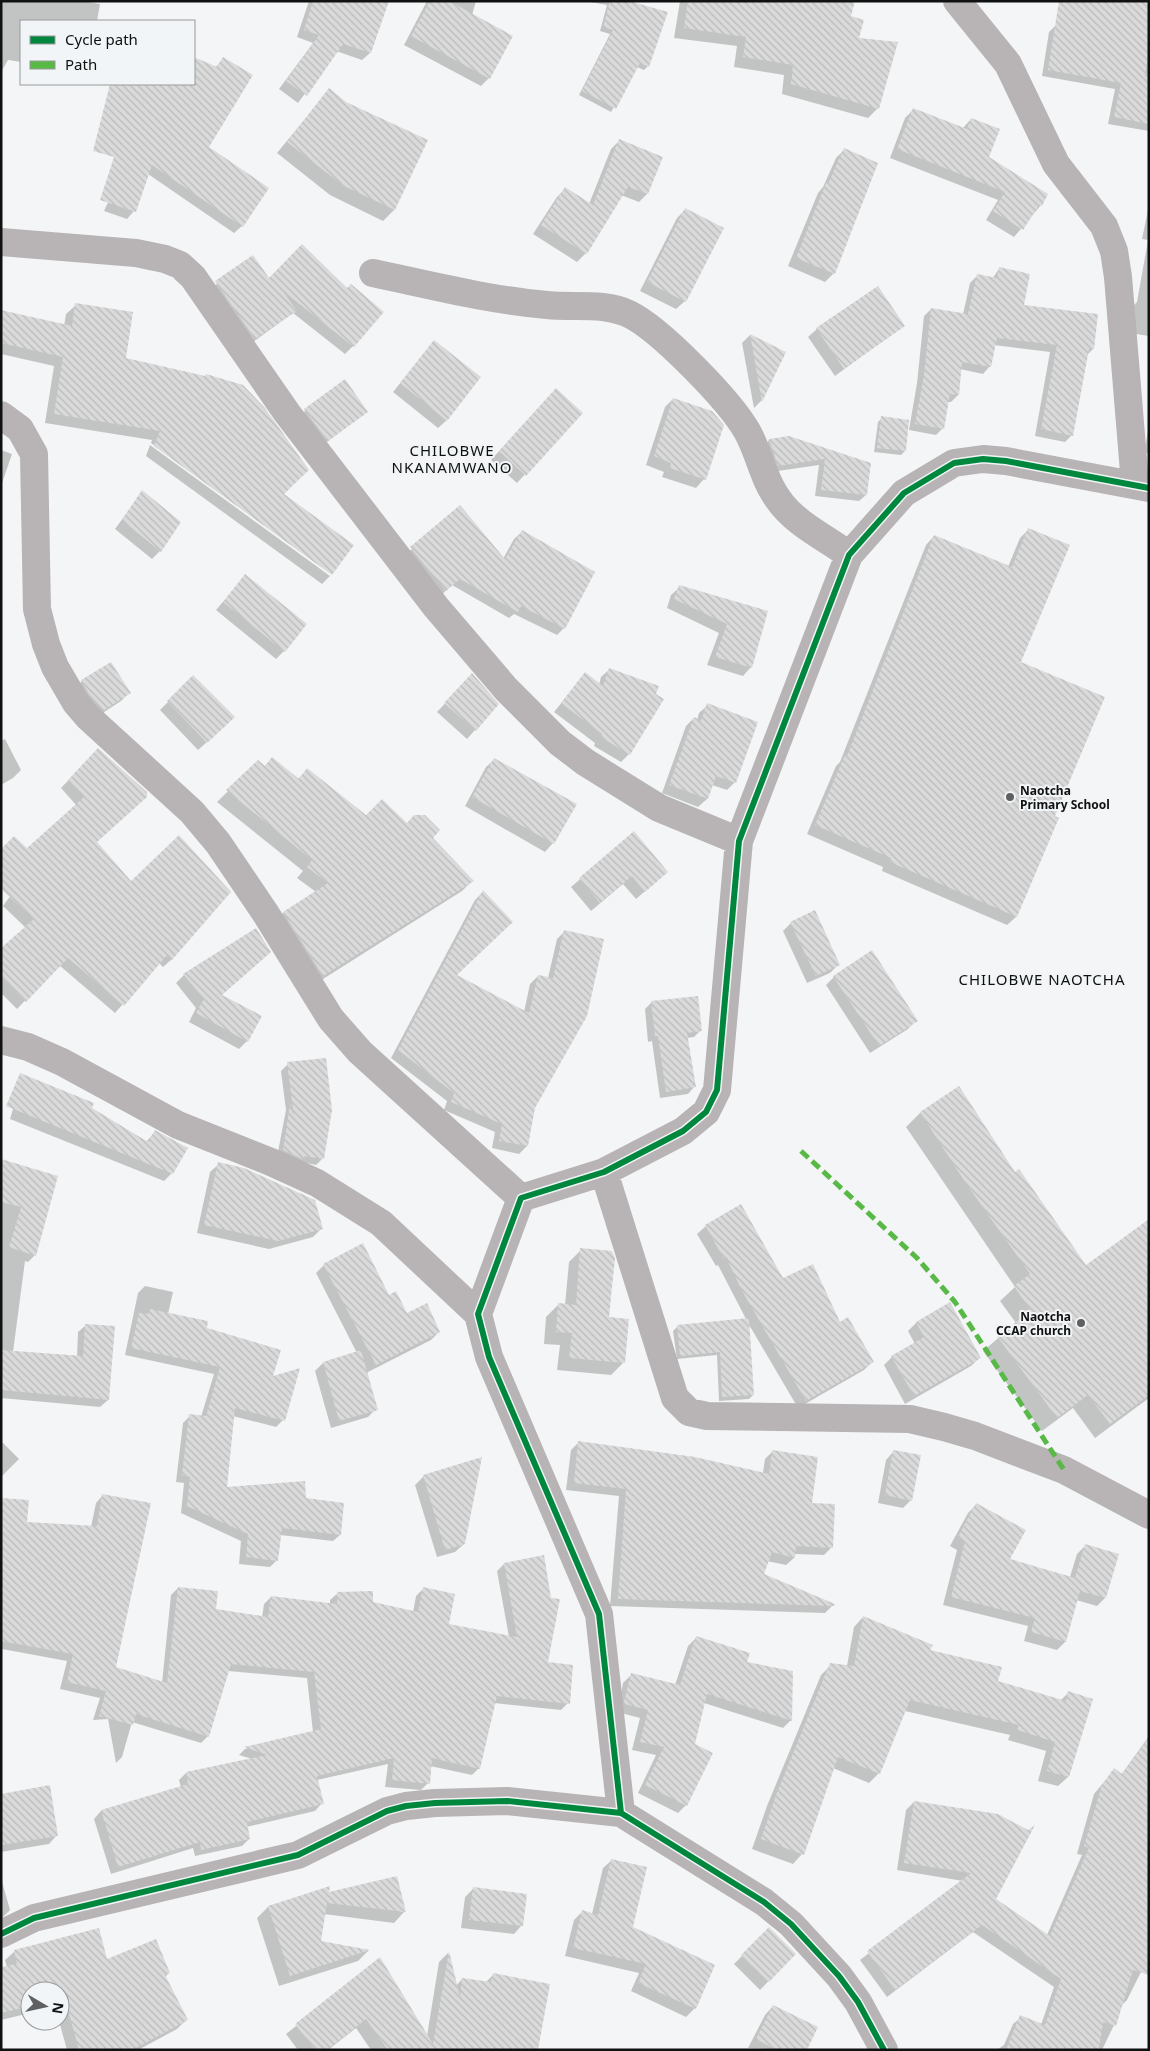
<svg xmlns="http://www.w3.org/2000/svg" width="1150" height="2051" font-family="'Noto Sans',sans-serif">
  <defs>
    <pattern id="building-back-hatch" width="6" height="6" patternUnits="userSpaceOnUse" patternTransform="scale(1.25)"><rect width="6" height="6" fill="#dadadb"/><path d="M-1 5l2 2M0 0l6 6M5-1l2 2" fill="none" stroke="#bababb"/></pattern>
  </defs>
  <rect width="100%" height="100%" fill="#f3f5f6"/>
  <!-- shadow -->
  <path fill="#0003" d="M1,1H82L100,4L97,21H21V62L8,60L1,72Z
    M309,1H374L386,6L370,53L362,60L336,51L298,103L279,89L313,43L297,37Z
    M427,1H476L472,15L489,78L481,86L404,45Z
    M585,1H624L648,66L644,70L637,67L611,112L579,95L610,34L600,31L607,5Z
    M680,1H793L849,17L878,108L868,118L782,94L784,75L734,67L737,46L674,38Z
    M1149,1V131L1108,124L1115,89L1042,76L1049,32L1056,25Z
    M194,58L215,68L223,59L207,147L242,226L234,233L148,174L134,211L127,219L104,211L162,84H194Z
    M329,90L345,103L426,141L394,210L383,221L330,195L277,153Z
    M913,110L963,128L971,119L988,158L1041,205L1014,237L986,220L998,200L890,158L905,118Z
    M619,141L662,157L647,194L639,202L621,195L586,253L577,262L533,234L557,197L565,189L589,204L611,149Z
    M844,150L834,273L825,282L788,266L818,193L823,187L836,158Z
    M1149,205V336L1129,333L1131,308L1137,302L1148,240L1142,239Z
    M686,209L685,301L676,309L640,291L677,218Z
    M253,256L269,279L353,346L345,354L293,313L246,347L208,291Z
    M999,269L1023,306L1093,349L1087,355L1072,435L1065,442L1035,436L1050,352L994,345L990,366L983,374L960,369L958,395L951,402H948L943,428L936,435L909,430L917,383L924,316L931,309L963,314L970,283L977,276L992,279Z
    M877,287L904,325L835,376L808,337L817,329Z
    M76,305L125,359L283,494L331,573L151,443L152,440L45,423L54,366L1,354V312L64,326L66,314Z
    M750,335L785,353L761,401L754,408L742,343Z
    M434,341L447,420L438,428L393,392Z
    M344,381L366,412L319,448L296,418Z
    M548,398L581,413L517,483L491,460Z
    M673,399L704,479L696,488L662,477L664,472L646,465L665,407Z
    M882,418L905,451L901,455L874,452L878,422Z
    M1149,426V453H1144Z
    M789,437L870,464L866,495L859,501L815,496L819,465L771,472L763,447L769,440Z
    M150,445L330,576L322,584L146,456Z
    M1,450L12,454L1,486Z
    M142,492L160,551L152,559L115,529Z
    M460,507L503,559L514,539L522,532L564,628L557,635L514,614L509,618L452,585L438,598L404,556Z
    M1029,529L1020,663L1053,817L1058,819L1016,917L1007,925L882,871L883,867L807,834L836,766L840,762L926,545L934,536L1008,567L1020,538Z
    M246,575L284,651L276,659L216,610Z
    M680,587L767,612L751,667L743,676L707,665L719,633L667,608L671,595Z
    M110,664L129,693L121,701L95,718L73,690L82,681Z
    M610,669L629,754L621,762L594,746L595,743L554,712L585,674L599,685L601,677Z
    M193,677L225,726L198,750L160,710Z
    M464,683L498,704L467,739L437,712Z
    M708,705L735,782L727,790L712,785L707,799L698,807L662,793L686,726L694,718L697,720L699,713Z
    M5,739L21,770L13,778L1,785V741Z
    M99,749L96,843L131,882L229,892L171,960L163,967L159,963L115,1013L59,965L17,1009L1,993V950L26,928L3,906L11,895L27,849L76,805L61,788Z
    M272,759L298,779L307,770L366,817L432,838L472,881L462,891L312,986L273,923L284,912L316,892L297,878L303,871L217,802L258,762L264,767Z
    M495,759L553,843L545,852L465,806L486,767Z
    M634,833L658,880L636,899L623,884L591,911L571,887Z
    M483,892L455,975L524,1012L530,984L538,976L548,978L557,939L565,931L527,1146L519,1154L492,1148L495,1132L444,1110L447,1101L391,1058L475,900Z
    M791,923L838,965L830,973L807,983L783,931Z
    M256,930L270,952L221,995L247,1041L239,1049L189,1022L196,1008L176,983L184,975Z
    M834,977L916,1020L908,1029L870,1053L826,985Z
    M652,1002L700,1031L694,1037L687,1038L694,1087L688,1094L660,1098L652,1041L648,1042L645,1009Z
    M288,1064L323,1158L316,1165L277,1157L286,1110L281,1071Z
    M20,1086L146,1142L155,1132L172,1173L164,1181L10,1119Z
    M959,1088L1014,1174L1086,1267L1149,1232V1398L1095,1438L1073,1408L1042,1431L983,1351L1016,1323L1000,1301L1015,1287L906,1127L920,1113Z
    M219,1164L321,1229L313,1237L269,1249L197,1233L210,1172Z
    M1,1188L50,1196L35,1255L28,1262L25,1261L13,1352L77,1357L78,1332L86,1325L108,1400L100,1407L1,1398Z
    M706,1226L782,1279L840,1323L872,1362L864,1370L798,1408L748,1323L753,1395L749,1399L719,1401L717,1355L677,1359L673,1331L677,1327L746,1319L718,1265L716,1266L697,1234Z
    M581,1250L623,1363L611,1375L557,1370L560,1345L544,1344L546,1317L559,1304L565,1305L569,1262Z
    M324,1265L389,1297L407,1314L439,1332L431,1340L366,1373L376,1409L368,1417L331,1428L315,1371L323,1363L357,1353L316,1273Z
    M145,1286L173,1292L168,1314L206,1329L271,1378L283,1420L276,1427L233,1416L225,1488L305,1499L340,1535L333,1541L280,1535L277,1560L270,1567L239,1564L241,1541L181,1513L184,1483L176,1482L183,1423L190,1416L201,1417L214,1374L125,1355L138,1293Z
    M950,1304L979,1358L971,1366L905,1404L884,1365L892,1357L915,1344L908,1331L916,1323Z
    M1,1441L19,1459L1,1477Z
    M578,1443L763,1473L765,1459L773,1451L810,1504L832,1547L824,1555L794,1554V1558L786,1565L767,1561L763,1575L833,1605L825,1613L610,1606L619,1496L566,1490L571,1450Z
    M894,1451L911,1500L903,1508L878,1503L886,1460Z
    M424,1476L464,1544L455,1552L437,1557L415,1485Z
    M103,1495L115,1668L162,1683L171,1595L178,1588L214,1610L262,1618L264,1604L271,1597L330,1605V1600L338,1593L413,1613L416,1596L423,1589L448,1625L509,1637L497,1571L504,1564L547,1664L568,1703L561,1710L494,1703L479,1768L472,1775L430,1766L428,1783L421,1790L385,1787L388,1764L317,1780L322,1803L315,1811L246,1827L249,1839L242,1846L195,1856L193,1848L111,1874L94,1819L101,1811L181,1787L179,1780L186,1773L252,1759L239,1755L245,1749L313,1732L307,1678L228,1671L208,1736L201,1743L132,1722L122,1757L116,1763L108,1719L93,1720L100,1698L60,1689L67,1661L2,1649L1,1653V1499L26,1523L91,1527L96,1503Z
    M976,1505L1008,1560L1070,1577L1077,1554L1085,1546L1105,1598L1097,1606L1076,1600L1065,1642L1057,1650L1024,1641L1028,1626L943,1605L957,1550L950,1546L968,1513Z
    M863,1617L929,1651L997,1682L1060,1701L1069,1692L1068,1777L1058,1786L1038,1781L1046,1751L1008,1740L1010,1735L905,1711L879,1773L869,1783L833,1768L802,1854L793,1864L752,1849L767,1806L821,1675L831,1665L847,1666L854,1627Z
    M697,1637L746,1663L791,1720L783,1728L704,1703L694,1744L686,1805L678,1813L638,1793L656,1755L632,1750L640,1718L617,1712L623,1683L631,1675L675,1685L688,1646Z
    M1149,1736V1975L1141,1972L1127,2000L1120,2007L1115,2023L1102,2050H997L1004,2045L1013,2024L1021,2017L1041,2025L1054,1987L973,1932L887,1997L860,1960L963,1881L897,1870L906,1810L914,1802L994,1899L1047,1935L1082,1855L1077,1854L1094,1794L1114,1770L1121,1775Z
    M1,1795L57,1835L49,1844L1,1852Z
    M612,1860L632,1928L713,1966L694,2009L686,2017L631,1991L639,1973L565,1956L574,1920L582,1912L592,1914L603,1868Z
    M1,1878L10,1910L1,1919Z
    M328,1888L327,1894L404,1912L394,1923L324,1914L320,1942L368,1951L358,1961L279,1986L257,1918L268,1907Z
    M474,1888L522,1925L514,1934L461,1928L465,1897Z
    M769,1929L794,1954L760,1990L734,1964Z
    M15,1951L106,1961L169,1973L165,1977L187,2019L177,2029L138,2050H67L59,2021L60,1991H30V2013L1,2020V1969L7,1967L5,1960Z
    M448,1953L456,1986L462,1979L485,1983L494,1974L537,2050H371L356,2028L328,2050H298L286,2034L380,1959L427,2036L439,1962Z
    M773,2006L806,2050L748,2048L765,2015Z"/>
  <!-- building -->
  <path fill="url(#building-back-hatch)" d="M313,1H389L371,53L343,44L307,96L286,81L319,35L304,30Z
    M430,1H449L513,36L490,79L411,36Z
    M610,1H629L668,12L649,67L640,63L616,109L582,91L613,30L603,27Z
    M688,1H855L851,16L864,20L859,38L898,42L879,109L791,84L793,65L743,57L746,37L684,28Z
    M1059,1H1149V50L1145,76L1149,77V124L1114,117L1121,83L1048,70Z
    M194,57L217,67L223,57L253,75L209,147L269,188L243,227L152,165L136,212L100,200L114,157L93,151L110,84H194Z
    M329,88L346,102L428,140L395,210L344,186L287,142Z
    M913,108L967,129L971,118L1000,129L989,157L1048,194L1042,206L1039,205L1023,230L993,211L1005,192L897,149Z
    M619,139L663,157L648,194L628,187L587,254L541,225L565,187L593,205Z
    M844,148L878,163L835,274L796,258L826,183L828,184Z
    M685,208L724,228L686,302L647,282Z
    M302,244L347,288L351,284L384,312L354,347L282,290L297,311L255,339L215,281L253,255L269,278Z
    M999,267L1030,274L1024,305L1098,314L1094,349H1089L1073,436L1041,429L1057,345L997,338L991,367L962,362L959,395L950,394L944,429L915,424L924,375L931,308L968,314L977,274L997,278Z
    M878,286L905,326L844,369L816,328Z
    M75,303L133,312L126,358L205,376L206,374L243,385L265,408L309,470L284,494L354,545L332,575L154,446L160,431L54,414L63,357L1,343V310L72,326Z
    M750,334L786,352L762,402Z
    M434,340L481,377L447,421L400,383Z
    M345,379L368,412L328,441L304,409Z
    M556,388L583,413L526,476L499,451Z
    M673,398L712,411L724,425L706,480L670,468L671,463L654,456Z
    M881,416L909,420L906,451L877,448Z
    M789,436L871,463L867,495L821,490L825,459L778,466L769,439Z
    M142,490L181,522L161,552L122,520Z
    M460,505L505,559L522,530L595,572L565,629L521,606L518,612L460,579L446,591L410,547Z
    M1028,528L1070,545L1021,662L1105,697L1055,816L1059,818L1017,917L890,862L891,858L815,825L845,755L847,756L934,535L1012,567Z
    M245,574L307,624L285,652L223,602Z
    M679,585L768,611L752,668L715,657L727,624L674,599Z
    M111,662L131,693L104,710L89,694L81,680Z
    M609,668L659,686L656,694L664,699L630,755L601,737L602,734L561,703L585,672L603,686Z
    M472,673L499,704L476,731L444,703Z
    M193,675L235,717L207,743L167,701Z
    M707,703L758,722L736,783L716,776L708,799L669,785L694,717L701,721Z
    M98,748L147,792V797L97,842L131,881L179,835L231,892L172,960L167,955L124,1006L68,958L26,1002L1,977V948L34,919L1,889V849L14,836L27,848L84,797L68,780Z
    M272,757L299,779L307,768L366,815L382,799L407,823L414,815H425L440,830L433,838L474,881L323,976L283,912L328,883L307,867L312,860L226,790L258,760L265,766Z
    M494,758L577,804L554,844L472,797Z
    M634,831L668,872L645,892L632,876L600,903L579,878Z
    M483,890L513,922L457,975L529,1013L538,975L553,978L564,930L604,939L587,1016L535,1108L528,1146L499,1141L502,1124L451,1102L454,1093L398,1050Z
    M815,910L840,965L816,976L790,922Z
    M256,928L271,952L222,995L262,1016L248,1042L196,1013L204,999L183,974Z
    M872,950L918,1021L879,1046L833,976Z
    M698,996L702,1031L687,1033L696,1087L666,1092L658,1036H655L651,1001Z
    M326,1058L332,1110L324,1159L304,1156L305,1160L283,1150L290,1104L294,1117L287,1062Z
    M20,1073L94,1103L92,1108L148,1142L155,1130L188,1148L173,1174L6,1106Z
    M959,1086L1015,1172L1019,1169L1086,1265L1149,1219V1395L1110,1424L1088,1395L1057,1418L997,1336L1031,1311L1014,1286L1030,1274L965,1182L920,1112Z
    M1,1159L58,1176L36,1256L9,1247L21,1207L1,1202Z
    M218,1162L244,1168L315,1200L323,1229L278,1241L204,1225Z
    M741,1204L783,1278L813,1264L840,1322L848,1317L874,1362L806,1401L741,1289L726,1257L724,1259L705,1225Z
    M363,1243L389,1295L396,1291L407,1313L427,1303L440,1332L376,1365L323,1264Z
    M580,1248L612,1251L615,1258L609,1317L629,1319L625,1363L569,1358L572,1333L556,1332L558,1303L576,1305Z
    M950,1302L981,1358L914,1396L891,1356L924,1337L916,1322Z
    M150,1309L208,1321L207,1328L281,1350L273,1376L300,1368L285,1421L235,1408L227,1487L305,1481L306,1498L344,1503L341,1535L282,1528L278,1561L246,1557L248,1534L187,1506L190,1477L182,1475L189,1414L206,1416L220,1367L131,1348L139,1313L148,1314Z
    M749,1318L754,1395L722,1397L720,1352L680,1356L677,1325Z
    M85,1324L115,1326L109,1400L1,1390V1350L83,1356Z
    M361,1350L378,1410L339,1421L323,1362Z
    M578,1441L695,1457L769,1474L772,1450L818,1457L812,1503L835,1504L833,1548L796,1546L795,1558L772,1552L764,1574L835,1604L834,1606L618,1599L626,1489L574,1483Z
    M893,1450L921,1455L912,1501L885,1495Z
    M482,1457L465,1544L445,1550L423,1475Z
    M102,1494L151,1503L116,1667L167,1683L178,1587L218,1591L216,1609L268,1617L271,1596L337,1604V1592L373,1591V1602L418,1612L423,1587L455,1594L449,1624L517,1637L504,1563L544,1555L551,1598L560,1599L548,1662L573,1665L570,1704L497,1696L480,1769L432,1758L430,1784L392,1780L394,1758L317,1776L324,1804L247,1822L250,1839L201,1850L200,1842L118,1867L101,1810L188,1784L186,1772L267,1755L244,1747L321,1729L314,1672L231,1664L209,1737L136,1714L133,1725L99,1716L106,1691L67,1682L73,1654L1,1641V1498L29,1500L27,1522L97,1526Z
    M976,1503L1026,1530L1010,1559L1075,1578L1085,1544L1119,1554L1106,1598L1080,1591L1066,1642L1031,1632L1035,1618L951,1597L965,1541L958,1537Z
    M863,1616L933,1645L930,1650L1002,1667L998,1681L1066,1701L1068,1691L1093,1699L1069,1777L1047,1771L1055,1742L1017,1730L1019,1725L910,1700L880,1774L838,1757L804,1855L761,1839L776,1795L830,1663L854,1666Z
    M696,1636L750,1653L747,1662L793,1671L792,1721L707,1694L695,1744L713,1753L687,1806L645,1785L664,1747L640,1742L648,1710L625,1704L624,1702L631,1673L680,1685Z
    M1149,1737V1975L1133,1970L1116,2026L1103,2022L1099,2048L1103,2050H1006L1020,2015L1045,2025L1061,1979L982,1925L895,1990L867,1951L971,1873L904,1863L914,1801L998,1814L1028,1830L1035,1825L996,1899L1050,1936L1089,1848L1084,1846L1102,1785L1114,1768L1122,1774Z
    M50,1785L58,1836L1,1845V1794Z
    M611,1859L647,1867L633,1927L715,1965L696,2009L638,1983L646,1964L573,1948L582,1910L598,1915Z
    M397,1876L406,1912L327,1903L321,1941L370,1950L290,1976L268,1906L330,1886L329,1892Z
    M473,1887L527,1894L523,1926L469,1920Z
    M769,1927L796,1954L769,1982L741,1955Z
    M99,1928L107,1959L156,1939L170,1973L165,1975L188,2020L132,2050H79L65,1999L60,2000V1991H30V2006L1,2013V1967L17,1964L14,1950Z
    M449,1951L460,1997L462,1978L491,1982L493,1973L550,1984L538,2050H388L366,2019L327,2050H315L295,2024L380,1957L433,2044Z
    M773,2005L818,2027L807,2050H777L756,2039Z"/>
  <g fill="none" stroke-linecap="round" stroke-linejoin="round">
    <!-- street -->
    <path stroke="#b8b3b4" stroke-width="28" d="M957,1L1008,64L1056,164L1104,226L1114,251L1118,277L1135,484
      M1,242L136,253L165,259L180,265L193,277L287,413L436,607L506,689L560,743L585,762L659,808L739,841
      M373,273C430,285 489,300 547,305C574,308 604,302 629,314C660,329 729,400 747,431C759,452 763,479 778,499C794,523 826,538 849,555
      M1,415L20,429L34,454L37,609L46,644L55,667L76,703L88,717L192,812L218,843L266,914L331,1019L360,1052L521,1198
      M1,1040L28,1047L62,1062L178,1125L271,1162L317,1183L381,1223L478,1314
      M604,1172L675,1398L689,1412L707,1416L910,1419L944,1427L975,1436L1064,1470L1149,1515
      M621,1813L599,1614L489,1357L478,1314L521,1198L604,1172L683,1131L706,1112L717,1090L739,841L849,555L904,493L954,463L983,459L1006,461L1149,488
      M1,1934L34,1918L298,1855L387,1811L406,1806L435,1803L507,1801L621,1813L764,1902L791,1924L839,1976L858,2002L884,2050"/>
    <!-- quiet -->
    <path stroke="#58b947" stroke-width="5" stroke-dasharray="10 5" stroke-linecap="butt" d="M801,1151L917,1258L955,1302L1064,1470"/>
    <defs>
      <path id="cycleway" d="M621,1813L599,1614L489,1357L478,1314L521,1198L604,1172L683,1131L706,1112L717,1090L739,841L849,555L904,493L954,463L983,459L1006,461L1149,488
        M1,1934L34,1918L298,1855L387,1811L406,1806L435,1803L507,1801L621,1813L764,1902L791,1924L839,1976L858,2002L884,2050"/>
    </defs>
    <!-- cycleway casing -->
    <use href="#cycleway" stroke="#f2f5f7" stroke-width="9"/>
    <!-- cycleway -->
    <use href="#cycleway" stroke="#00873e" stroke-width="6"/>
  </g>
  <!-- markers -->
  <g fill="#5f6161" stroke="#f2f5f7" stroke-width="2">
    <circle cx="1010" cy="797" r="5"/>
    <circle cx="1081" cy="1323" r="5"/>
  </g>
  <g text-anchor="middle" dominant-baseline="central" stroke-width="4" stroke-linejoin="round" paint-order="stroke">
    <!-- poi labels -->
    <g font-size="12" font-weight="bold" fill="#101111" stroke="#f2f5f7" text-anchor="start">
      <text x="1020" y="790">Naotcha<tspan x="1020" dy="14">Primary School</tspan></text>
      <text x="1071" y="1316" text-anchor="end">Naotcha<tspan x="1071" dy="14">CCAP church</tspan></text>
    </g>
    <!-- quarter labels -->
    <g font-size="15" letter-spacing="1" fill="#101111" stroke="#f2f5f7">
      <text x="452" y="450">CHILOBWE<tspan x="452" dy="17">NKANAMWANO</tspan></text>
      <text x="1042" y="979">CHILOBWE NAOTCHA</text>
    </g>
  </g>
  <!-- border -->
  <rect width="1150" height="2051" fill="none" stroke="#101111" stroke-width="5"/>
  <!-- legend -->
  <rect x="20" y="20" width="175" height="65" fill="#f2f5f7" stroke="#989a9b"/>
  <rect x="30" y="36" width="25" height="8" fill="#00873e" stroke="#989a9b"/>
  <text x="65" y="45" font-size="15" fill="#101111">Cycle path</text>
  <rect x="30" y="61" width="25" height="8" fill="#58b947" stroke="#989a9b"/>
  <text x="65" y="70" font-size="15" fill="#101111">Path</text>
  <!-- north arrow -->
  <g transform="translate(45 2006) rotate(99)"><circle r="24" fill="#f2f5f7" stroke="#989a9b"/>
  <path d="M0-4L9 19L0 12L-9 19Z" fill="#5f6161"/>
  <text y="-8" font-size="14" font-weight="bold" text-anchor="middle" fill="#101111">N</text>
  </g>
</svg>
